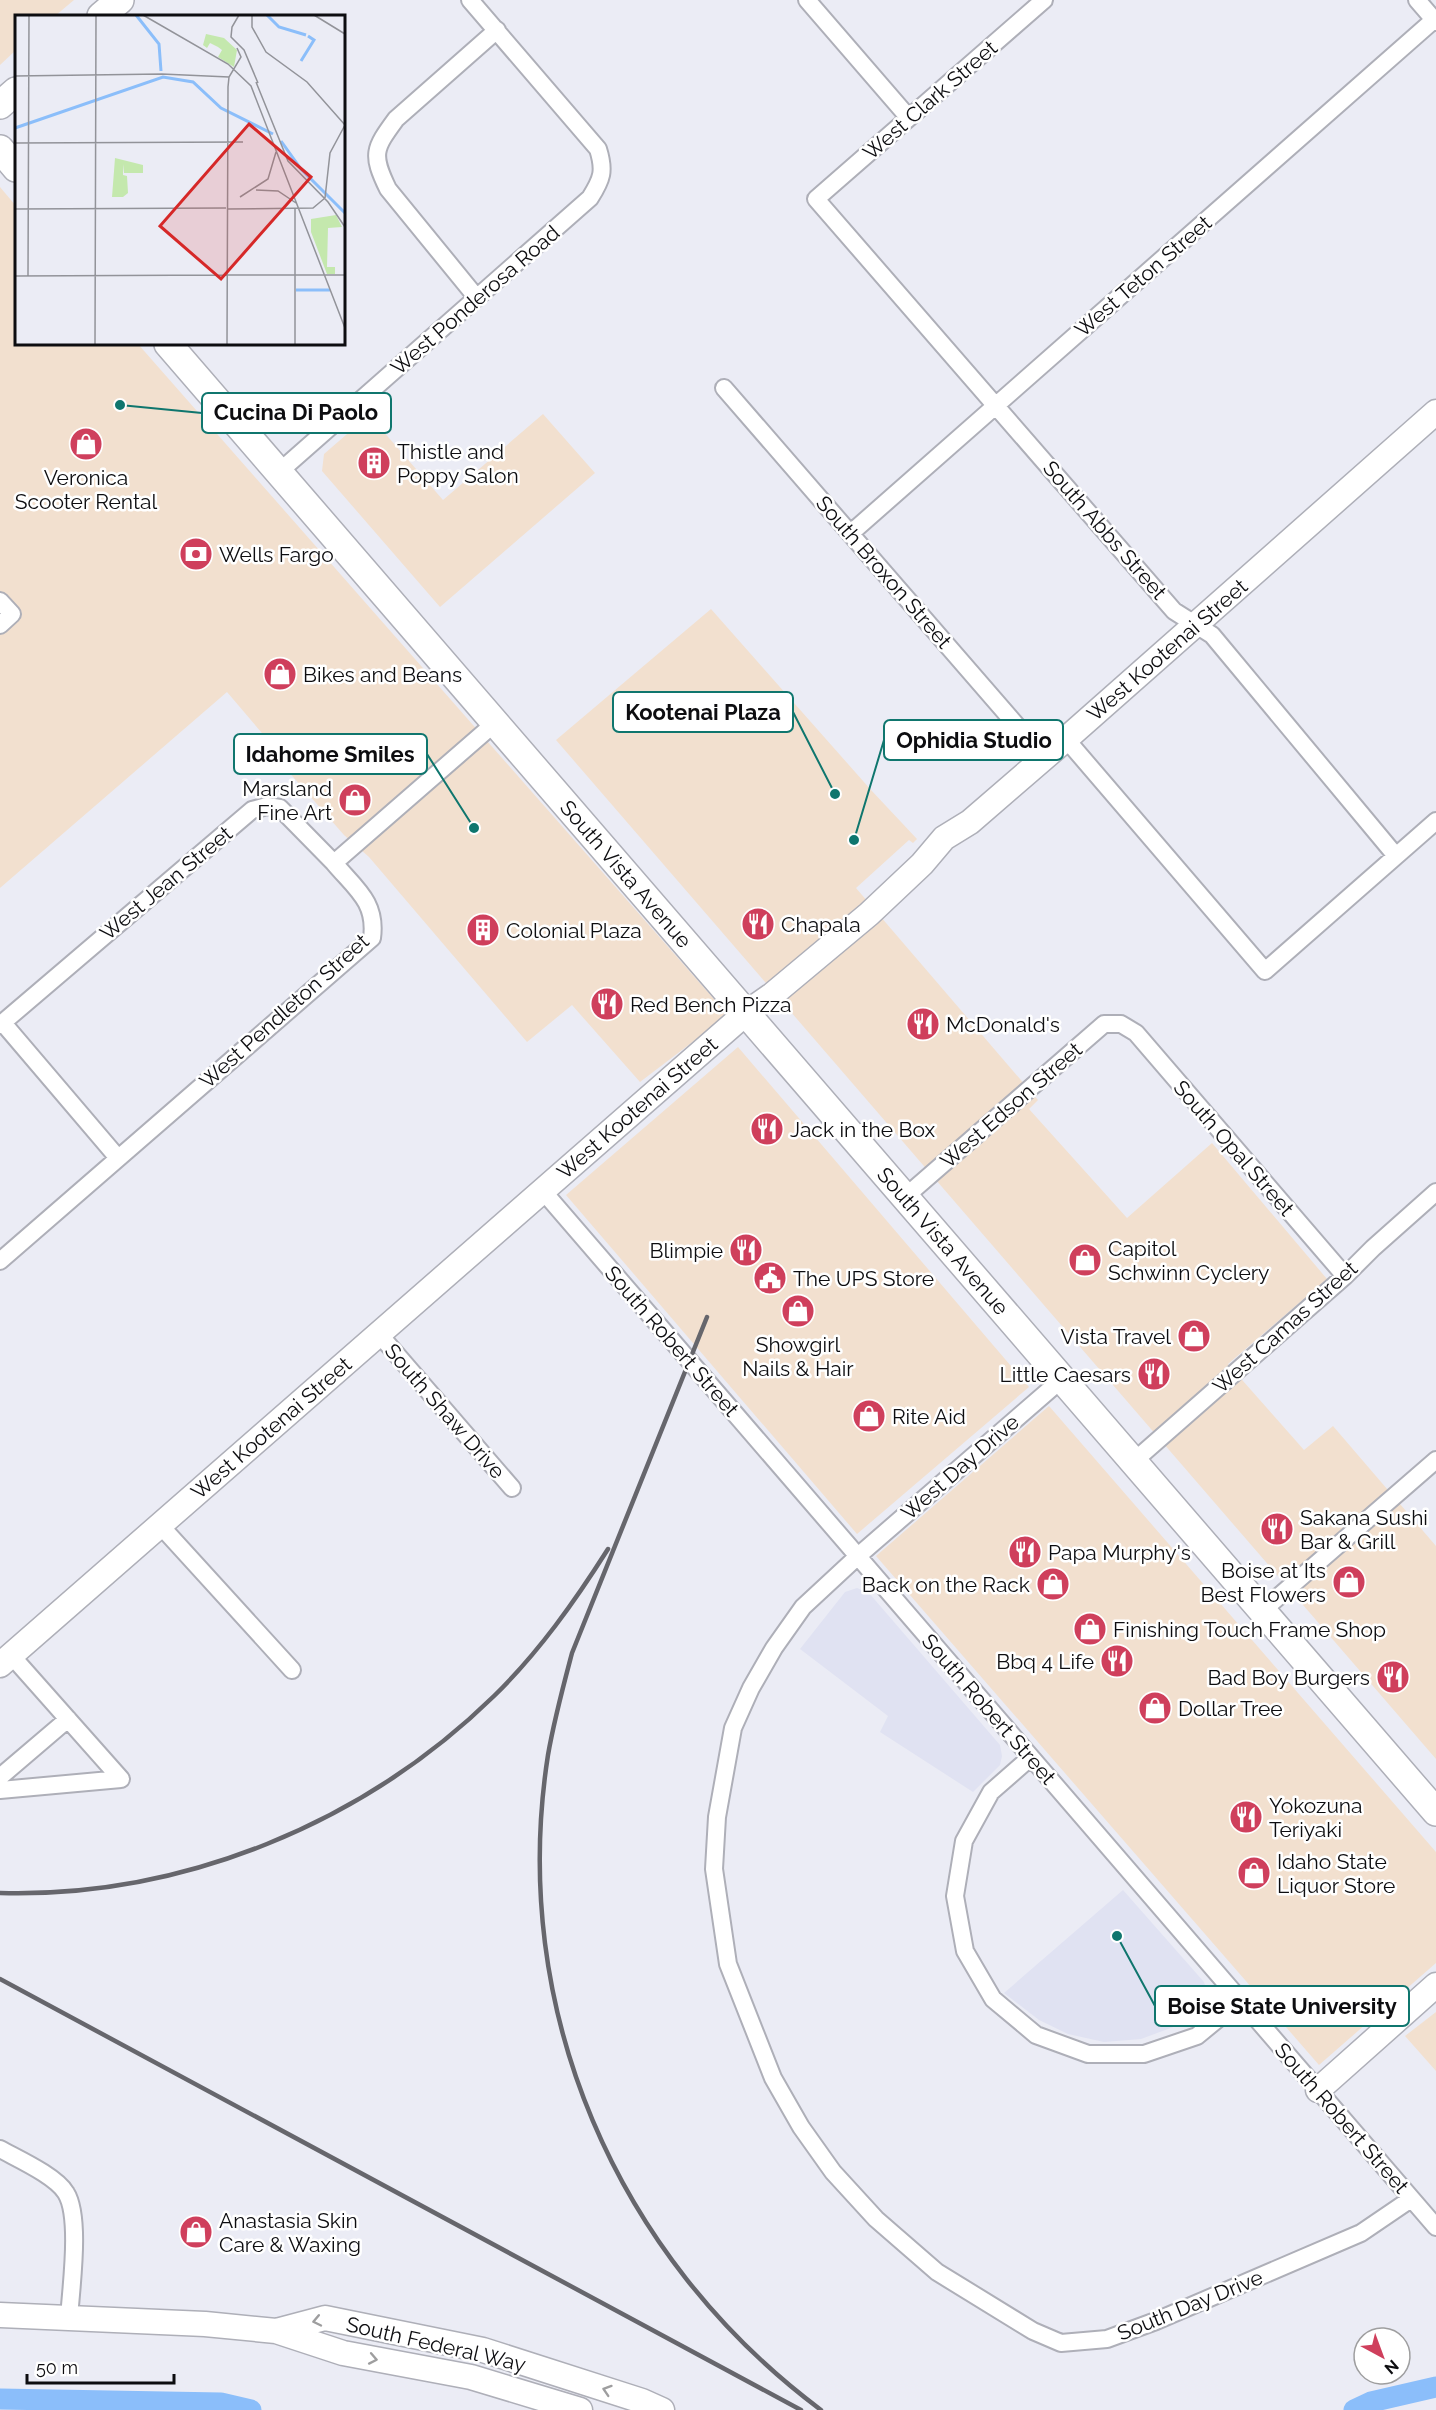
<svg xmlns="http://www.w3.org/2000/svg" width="1436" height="2410" font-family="Raleway,sans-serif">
  <rect width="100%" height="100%" fill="#ebecf5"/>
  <!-- commercial -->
  <path fill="#f2e0cf" d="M0,0H74L55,16H16V50L0,65Z
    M0,187L16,206V344H138L728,1015L640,1082L572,1005L527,1042L369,857L344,835L280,762L284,759L227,692L0,888Z
    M543,414L595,473L440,607L322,471L324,454L369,415L443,500Z
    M711,609L871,790L917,839L913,843L909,840L856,888L1038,1100L1029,1109L1127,1218L1212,1143L1327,1279L1228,1364L1304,1450L1333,1426L1436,1546V1759L556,740Z
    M738,1047L1029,1387L857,1534L566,1195Z
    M1049,1406L1436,1852V1963L1319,2065L876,1556Z
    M1436,2012V2071L1405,2036Z"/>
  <!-- built -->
  <path fill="#e0e2f2" d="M857,1588L869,1593L1000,1745L1002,1756L1000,1765L973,1792L880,1732L888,1716L800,1649L845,1592Z
    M1123,1890L1204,1982L1208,1994L1205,2005L1176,2026L1141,2039L1104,2042L1068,2034L1039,2020L1004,1993Z"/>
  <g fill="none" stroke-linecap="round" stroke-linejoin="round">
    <!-- canal -->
    <path stroke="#8bbefa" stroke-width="21" d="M0,2399L221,2403L251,2410
      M1354,2410L1371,2402L1436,2387"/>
    <defs>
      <path id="street" d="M807,0L909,118
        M1044,0L816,199L1174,611L1212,635L1396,856
        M1417,0L1436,22
        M477,298L388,189C371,154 374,149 396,119L497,30
        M724,388L1044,757
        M279,472L590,198C602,179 605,171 598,149L470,0
        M851,533L1436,18
        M0,601L12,614L0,625
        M1066,739L1265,971L1436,821
        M3,1023L118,1158
        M0,1025L252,810L267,806L280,808L334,863
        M543,1191L1436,2227
        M905,1197L1104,1024H1121L1136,1033L1345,1276
        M0,1261L372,938C377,902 355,888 334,863L495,723
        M379,1334L512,1488
        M1062,1379L858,1556L803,1607L774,1648L751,1688L733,1728L717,1817L714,1869L728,1964L773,2078L801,2127L833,2172L876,2219L937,2272L1033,2331L1061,2343L1107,2339L1156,2321L1361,2233L1411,2199
        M1133,1462L1345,1276L1373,1248L1436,1192
        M160,1525L292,1670
        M1262,1611L1436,1460
        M11,1655L121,1779
        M1031,1757L991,1792L964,1841L955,1896L965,1951L993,1999L1036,2035L1088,2054H1144L1197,2036L1241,2000
        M0,1777L68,1719
        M0,1790L121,1779
        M0,2149C18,2159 56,2176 66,2193C81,2217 71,2288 69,2318"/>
      <path id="secondary" d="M0,1665L746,1013L772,995L869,914L922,864L944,838L970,822L1066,739L1436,412
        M1318,2090L1436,1985
        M0,2315L205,2324L276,2331L343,2353L471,2377L580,2410
        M276,2331L325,2318L483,2350L642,2401L662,2410"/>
      <path id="primary" d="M101,16L120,0
        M0,105L16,91
        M0,149L16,168
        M168,344L1436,1812"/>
    </defs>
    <!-- street casing -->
    <use href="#street" stroke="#aeafb8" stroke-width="20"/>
    <!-- secondary casing -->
    <use href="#secondary" stroke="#aeafb8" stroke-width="27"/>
    <!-- primary casing -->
    <use href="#primary" stroke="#aeafb8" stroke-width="30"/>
    <!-- street -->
    <use href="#street" stroke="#fff" stroke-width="16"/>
    <!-- secondary -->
    <use href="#secondary" stroke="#fff" stroke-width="24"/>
    <!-- primary -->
    <use href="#primary" stroke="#fff" stroke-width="27"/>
    <!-- rail -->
    <path stroke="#66666c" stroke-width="4.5" d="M707,1317L572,1653C563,1687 554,1720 548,1755C508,2009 616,2257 821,2410
      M0,1893C183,1898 364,1823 494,1696C539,1652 575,1601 608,1549
      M0,1979L801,2410"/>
  </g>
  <!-- one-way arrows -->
  <defs><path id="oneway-chevron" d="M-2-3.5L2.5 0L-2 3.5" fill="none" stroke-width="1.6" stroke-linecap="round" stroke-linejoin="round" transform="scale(1.5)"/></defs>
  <g stroke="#9e9e9f">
    <use href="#oneway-chevron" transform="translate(317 2321) rotate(168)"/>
    <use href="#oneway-chevron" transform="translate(373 2359) rotate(11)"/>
    <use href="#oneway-chevron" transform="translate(607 2390) rotate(-162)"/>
  </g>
  <!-- icons -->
  <defs>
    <symbol id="shop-disc" viewBox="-11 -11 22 22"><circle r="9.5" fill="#cf3f5c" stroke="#fff"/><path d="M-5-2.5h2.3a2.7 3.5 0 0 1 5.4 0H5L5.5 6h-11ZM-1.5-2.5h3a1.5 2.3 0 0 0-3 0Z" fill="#fff"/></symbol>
    <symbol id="building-disc" viewBox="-11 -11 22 22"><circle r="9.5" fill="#cf3f5c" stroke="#fff"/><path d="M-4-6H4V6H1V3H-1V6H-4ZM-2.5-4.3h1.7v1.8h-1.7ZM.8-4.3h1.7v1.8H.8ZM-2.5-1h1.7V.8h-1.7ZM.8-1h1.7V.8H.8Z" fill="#fff"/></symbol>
    <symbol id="bank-disc" viewBox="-11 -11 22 22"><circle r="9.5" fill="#cf3f5c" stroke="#fff"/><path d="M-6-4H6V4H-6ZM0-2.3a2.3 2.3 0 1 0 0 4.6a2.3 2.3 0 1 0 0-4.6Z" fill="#fff"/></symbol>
    <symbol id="restaurant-disc" viewBox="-11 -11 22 22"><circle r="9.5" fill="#cf3f5c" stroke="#fff"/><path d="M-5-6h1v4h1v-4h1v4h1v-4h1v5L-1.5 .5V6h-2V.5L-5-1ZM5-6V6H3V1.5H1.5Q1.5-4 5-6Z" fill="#fff"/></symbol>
    <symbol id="civic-disc" viewBox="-11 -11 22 22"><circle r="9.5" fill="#cf3f5c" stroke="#fff"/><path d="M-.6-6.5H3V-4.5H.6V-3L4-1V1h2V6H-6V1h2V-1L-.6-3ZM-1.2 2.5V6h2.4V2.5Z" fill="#fff"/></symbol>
  </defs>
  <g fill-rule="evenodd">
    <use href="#shop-disc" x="67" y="425" width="38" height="38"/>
    <use href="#building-disc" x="355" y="444" width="38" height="38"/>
    <use href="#bank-disc" x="177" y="535" width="38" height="38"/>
    <use href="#shop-disc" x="261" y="655" width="38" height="38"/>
    <use href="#shop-disc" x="336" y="781" width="38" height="38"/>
    <use href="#restaurant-disc" x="739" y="905" width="38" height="38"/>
    <use href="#building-disc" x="464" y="911" width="38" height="38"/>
    <use href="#restaurant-disc" x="588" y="985" width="38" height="38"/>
    <use href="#restaurant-disc" x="904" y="1005" width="38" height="38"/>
    <use href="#restaurant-disc" x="748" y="1110" width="38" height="38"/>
    <use href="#restaurant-disc" x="727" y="1231" width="38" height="38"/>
    <use href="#shop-disc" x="1066" y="1241" width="38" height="38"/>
    <use href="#civic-disc" x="751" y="1259" width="38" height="38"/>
    <use href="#shop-disc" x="779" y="1292" width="38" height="38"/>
    <use href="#shop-disc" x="1175" y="1317" width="38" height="38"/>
    <use href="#restaurant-disc" x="1135" y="1355" width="38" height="38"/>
    <use href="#shop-disc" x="850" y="1397" width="38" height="38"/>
    <use href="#restaurant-disc" x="1258" y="1510" width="38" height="38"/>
    <use href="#restaurant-disc" x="1006" y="1533" width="38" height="38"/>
    <use href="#shop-disc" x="1330" y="1563" width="38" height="38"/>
    <use href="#shop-disc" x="1034" y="1565" width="38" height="38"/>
    <use href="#shop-disc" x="1071" y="1610" width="38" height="38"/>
    <use href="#restaurant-disc" x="1098" y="1642" width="38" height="38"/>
    <use href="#restaurant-disc" x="1374" y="1658" width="38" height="38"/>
    <use href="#shop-disc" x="1136" y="1689" width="38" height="38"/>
    <use href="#restaurant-disc" x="1227" y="1798" width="38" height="38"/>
    <use href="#shop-disc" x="1235" y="1854" width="38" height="38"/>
    <use href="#shop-disc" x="177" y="2213" width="38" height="38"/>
  </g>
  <g text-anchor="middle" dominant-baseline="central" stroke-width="5" stroke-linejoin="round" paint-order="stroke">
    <!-- street labels -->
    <g font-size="21" fill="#0d0d10" stroke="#fff">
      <text transform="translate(930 100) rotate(-41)">West Clark Street</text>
      <text transform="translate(1143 276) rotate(-41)">West Teton Street</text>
      <text transform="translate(475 300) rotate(-41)">West Ponderosa Road</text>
      <text transform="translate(1105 530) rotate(49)">South Abbs Street</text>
      <text transform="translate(884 572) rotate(49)">South Broxon Street</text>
      <text transform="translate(1167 650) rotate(-41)">West Kootenai Street</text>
      <text transform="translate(626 874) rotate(49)">South Vista Avenue</text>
      <text transform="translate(166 883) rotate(-40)">West Jean Street</text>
      <text transform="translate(284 1011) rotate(-42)">West Pendleton Street</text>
      <text transform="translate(1011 1105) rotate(-41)">West Edson Street</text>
      <text transform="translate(637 1108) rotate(-41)">West Kootenai Street</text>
      <text transform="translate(1234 1148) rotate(49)">South Opal Street</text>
      <text transform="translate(943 1241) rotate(49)">South Vista Avenue</text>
      <text transform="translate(1285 1327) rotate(-42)">West Camas Street</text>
      <text transform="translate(672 1341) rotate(49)">South Robert Street</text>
      <text transform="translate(445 1411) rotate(49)">South Shaw Drive</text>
      <text transform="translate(271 1428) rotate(-41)">West Kootenai Street</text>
      <text transform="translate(960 1467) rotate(-41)">West Day Drive</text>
      <text transform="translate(989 1709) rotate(49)">South Robert Street</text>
      <text transform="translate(1342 2118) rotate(49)">South Robert Street</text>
      <text transform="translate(1190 2305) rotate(-22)">South Day Drive</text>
      <text transform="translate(436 2344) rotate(13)">South Federal Way</text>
    </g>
    <!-- poi labels -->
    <g font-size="21" fill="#0d0d10" stroke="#fff" text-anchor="start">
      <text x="397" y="451">Thistle and<tspan x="397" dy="24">Poppy Salon</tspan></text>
      <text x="86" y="477" text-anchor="middle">Veronica<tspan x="86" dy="24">Scooter Rental</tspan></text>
      <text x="219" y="554">Wells Fargo</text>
      <text x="303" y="674">Bikes and Beans</text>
      <text x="332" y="788" text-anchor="end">Marsland<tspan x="332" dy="24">Fine Art</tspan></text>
      <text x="781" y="924">Chapala</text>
      <text x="506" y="930">Colonial Plaza</text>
      <text x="630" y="1004">Red Bench Pizza</text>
      <text x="946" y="1024">McDonald's</text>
      <text x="790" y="1129">Jack in the Box</text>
      <text x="1108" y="1248">Capitol<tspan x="1108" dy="24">Schwinn Cyclery</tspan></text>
      <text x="723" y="1250" text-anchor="end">Blimpie</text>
      <text x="793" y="1278">The UPS Store</text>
      <text x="1171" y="1336" text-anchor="end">Vista Travel</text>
      <text x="798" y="1344" text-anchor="middle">Showgirl<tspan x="798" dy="24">Nails &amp; Hair</tspan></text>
      <text x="1131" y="1374" text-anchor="end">Little Caesars</text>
      <text x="892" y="1416">Rite Aid</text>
      <text x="1300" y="1517">Sakana Sushi<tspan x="1300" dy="24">Bar &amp; Grill</tspan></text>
      <text x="1048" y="1552">Papa Murphy's</text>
      <text x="1326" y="1570" text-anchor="end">Boise at Its<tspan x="1326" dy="24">Best Flowers</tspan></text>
      <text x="1030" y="1584" text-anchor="end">Back on the Rack</text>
      <text x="1113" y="1629">Finishing Touch Frame Shop</text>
      <text x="1094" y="1661" text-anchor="end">Bbq 4 Life</text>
      <text x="1370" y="1677" text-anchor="end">Bad Boy Burgers</text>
      <text x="1178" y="1708">Dollar Tree</text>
      <text x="1269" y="1805">Yokozuna<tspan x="1269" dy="24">Teriyaki</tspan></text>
      <text x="1277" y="1861">Idaho State<tspan x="1277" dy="24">Liquor Store</tspan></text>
      <text x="219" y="2220">Anastasia Skin<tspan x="219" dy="24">Care &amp; Waxing</tspan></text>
    </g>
  </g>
  <!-- overview -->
  <g transform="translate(15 15)">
    <rect width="330" height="330" fill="#ebecf5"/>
    <path d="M191,19L209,23L222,35L219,52L203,42L207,35L203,32L195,28L192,33L188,30ZM100,143L128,150V158H109L108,149V160L112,161L113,178L108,182H97ZM321,200L327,212L313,213L312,252H320V259H312L296,217V204Z" fill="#c4e8ad"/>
    <path fill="none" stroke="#8bbefa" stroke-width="3" d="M121,0L144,29L146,56M252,0L264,12L291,20M286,46L299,25L293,21M0,113L148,62L178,67L206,93L258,119M266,126L286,154L330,198M281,275H315"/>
    <path fill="none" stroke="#929399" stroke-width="1.5" d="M128,0L213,49L236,71L330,313M224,0L217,12L216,22L229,35L243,68M237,0V12L251,37L292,67L330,110M299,0L330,19M0,61L147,59L214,62M241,67L273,146L313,187L330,212M0,128L228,127M241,175L263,176L281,188M225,182L253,164L261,137M310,183L315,138L330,110M0,194L211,193M212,194L298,193L310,183M212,260H330M0,261L212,260M13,261L14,0M80,330L81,0M212,330L213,72L214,62L226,42L222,33M280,330V193"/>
    <path fill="#d62828" fill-opacity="0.15" stroke="#d62828" stroke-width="3" d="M234,109L296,162L206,264L145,211Z"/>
    <rect width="330" height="330" fill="none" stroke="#0d0d10" stroke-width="3"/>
  </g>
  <!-- callouts -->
  <path fill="none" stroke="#0f766e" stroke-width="2" d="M120 405L202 413M835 794L793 712M854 840L884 740M474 828L427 754M1117 1936L1155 2006"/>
  <g fill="#0f766e" stroke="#fff" stroke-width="2">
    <circle cx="120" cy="405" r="6"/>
    <circle cx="835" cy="794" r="6"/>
    <circle cx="854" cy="840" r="6"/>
    <circle cx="474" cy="828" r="6"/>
    <circle cx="1117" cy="1936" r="6"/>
  </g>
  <g fill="#fff" stroke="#0f766e" stroke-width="2">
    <rect x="202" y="393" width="189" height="40" rx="6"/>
    <rect x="613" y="692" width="180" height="40" rx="6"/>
    <rect x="884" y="720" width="179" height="40" rx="6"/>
    <rect x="234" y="734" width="193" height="40" rx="6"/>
    <rect x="1155" y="1986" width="254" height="40" rx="6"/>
  </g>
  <g font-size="22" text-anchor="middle" font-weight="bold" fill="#0d0d10">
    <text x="296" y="420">Cucina Di Paolo</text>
    <text x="703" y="720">Kootenai Plaza</text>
    <text x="974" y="748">Ophidia Studio</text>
    <text x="330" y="762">Idahome Smiles</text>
    <text x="1282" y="2014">Boise State University</text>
  </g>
  <!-- north arrow -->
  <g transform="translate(1382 2356) rotate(139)"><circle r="28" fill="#ffffff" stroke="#9e9e9f" stroke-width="1.5"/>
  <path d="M0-4.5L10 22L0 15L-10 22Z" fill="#cf3f5c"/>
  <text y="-9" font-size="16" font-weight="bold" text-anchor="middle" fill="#0d0d10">N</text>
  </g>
  <!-- scale -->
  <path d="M27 2374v9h147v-9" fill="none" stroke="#0d0d10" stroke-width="3"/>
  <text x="36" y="2374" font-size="18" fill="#0d0d10" stroke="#ffffff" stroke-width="4.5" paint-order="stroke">50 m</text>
</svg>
